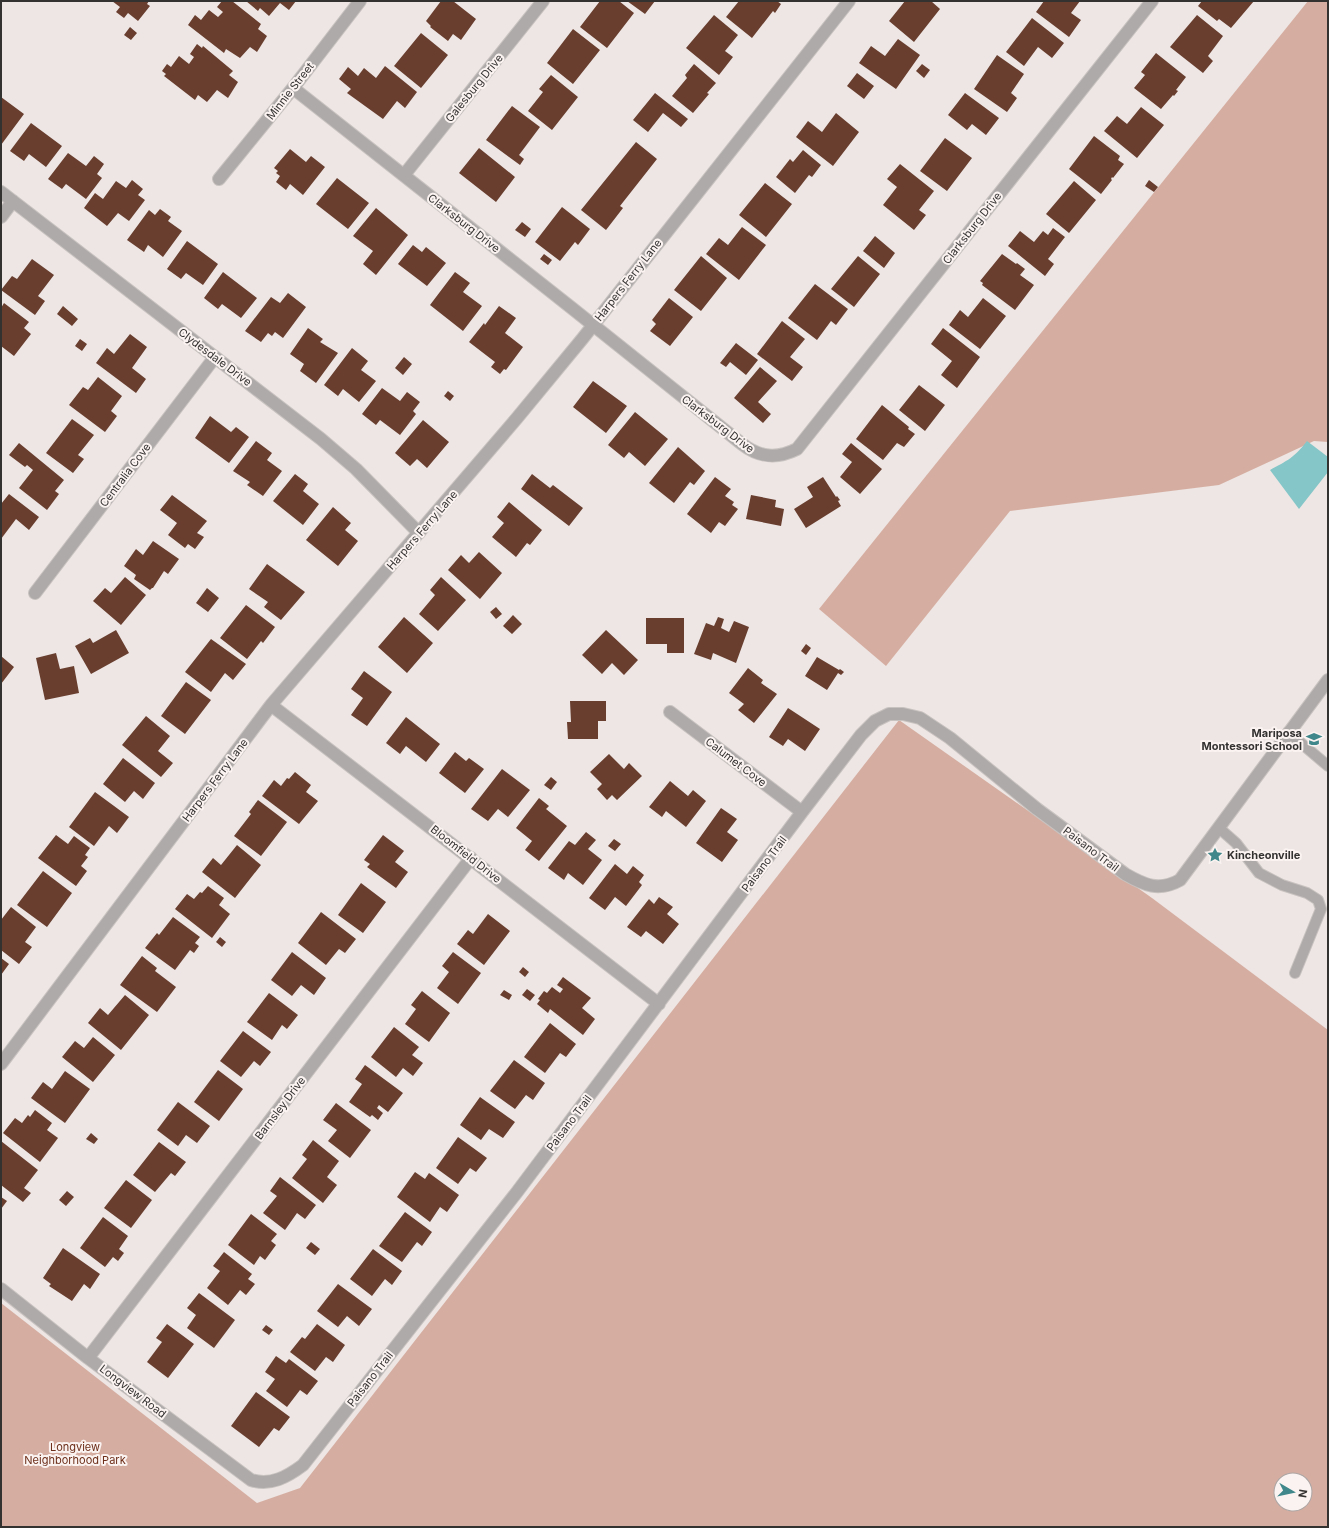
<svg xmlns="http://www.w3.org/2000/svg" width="1329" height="1528" font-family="Inter,sans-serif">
  <rect width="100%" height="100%" fill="#ede6e4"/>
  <!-- green -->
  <path fill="#d6aea1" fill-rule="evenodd" d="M1308,1H1328V442L1314,441L1219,485L1010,511L886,666L819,609Z
    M899,720L1152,898L1328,1030V1527H1V1303L257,1503L300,1488ZM1281,1480H1305V1504H1281Z"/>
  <!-- water -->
  <path fill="#85c6c8" d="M1307,441L1328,457V472L1299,509L1270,470C1287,461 1295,457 1307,441Z"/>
  <!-- building -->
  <path fill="#693e2f" d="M112,1H149L147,4L150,6L138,21L128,13L124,18L116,12L120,7Z
    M222,1H232L261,24L258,29L267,36L257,52L250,47L240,58L226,49L224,53L188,25L195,15L201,20L209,10L218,17L223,12L217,7Z
    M246,1H296L289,10L280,3L269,16L260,8L258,11Z
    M441,1H453L476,19L461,40L453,34L448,41L430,27L431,26L426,21Z
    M600,1H619L634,13L607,48L580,27Z
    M627,1H655L645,14Z
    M739,1H777L781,4L775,13L773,11L752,38L726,17Z
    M905,1H931L940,9L914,42L889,21Z
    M1044,1H1080L1071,13L1081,20L1069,37L1036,12Z
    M1202,1H1254L1231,28L1219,19L1217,21L1198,6Z
    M714,15L738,35L725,51L733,57L719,75L686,48Z
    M1197,15L1223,36L1208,56L1213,61L1203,73L1170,47Z
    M1032,18L1064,43L1052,58L1038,47L1024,66L1006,52Z
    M130,27L137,33L131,40L124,35Z
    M573,29L600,50L573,84L547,63Z
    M421,33L448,55L421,88L394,66Z
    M898,39L920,55L896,89L859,63L871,46L885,56Z
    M197,44L202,48L203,46L233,71L229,75L238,82L228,98L217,90L207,102L198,95L195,100L164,76L166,74L162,71L167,64L171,67L179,56L189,64L194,57L190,54Z
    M1156,53L1186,77L1176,90L1178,91L1174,96L1173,95L1161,109L1134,88L1145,75L1141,72Z
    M997,55L1024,74L1011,93L1017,98L1007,112L974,89Z
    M694,64L716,83L707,93L709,94L693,113L672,96L687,78L685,75Z
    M922,64L930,70L924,78L916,71Z
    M385,66L417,92L405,108L397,101L383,119L347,93L351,89L339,79L348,67L358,76L364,68L376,78Z
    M857,73L874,86L864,99L847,86Z
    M551,75L578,97L552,130L528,111L543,92L539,89Z
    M655,93L688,119L681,127L663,113L648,132L633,120Z
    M965,93L999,118L986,135L972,124L967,130L948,115Z
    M1,97L24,114L1,145Z
    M512,106L540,127L519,155L524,159L520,165L486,140Z
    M1141,107L1164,125L1137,158L1104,131L1117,116L1127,124Z
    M836,113L859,132L833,166L796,137L808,121L822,132Z
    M31,123L62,146L46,167L29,154L24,161L10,151Z
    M1094,136L1120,156L1118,160L1124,164L1113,178L1112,177L1111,179L1112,180L1101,194L1069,169Z
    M945,138L972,158L947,191L920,171Z
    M636,142L657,159L620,206L623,208L606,230L581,210Z
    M479,148L515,177L496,202L459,173Z
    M290,149L306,162L311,156L325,167L303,195L290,184L286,190L276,182L280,176L276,173L278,171L274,168Z
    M803,150L821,165L812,177L809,175L795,193L776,177L790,159L793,162Z
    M68,153L86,166L94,156L104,164L97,174L102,178L86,199L66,184L62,189L48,179Z
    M900,164L934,191L919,210L926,215L914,230L883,205L897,187L887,179Z
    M337,178L369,203L348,229L316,204Z
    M132,180L143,189L138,195L145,200L129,221L118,213L107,226L84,208L95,193L103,199L116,181L126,188Z
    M1149,180L1158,187L1154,192L1145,186Z
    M1074,181L1096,200L1069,233L1046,214Z
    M765,183L792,204L766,237L739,215Z
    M562,207L590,229L578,245L575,242L560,261L535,242Z
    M376,208L408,235L376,275L363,264L373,251L353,236Z
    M160,209L171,217L168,221L182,231L163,257L148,245L144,252L127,240L149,210L155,215Z
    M522,222L531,229L525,237L515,230Z
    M742,227L766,245L739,280L706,254L719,238L728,245Z
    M1053,228L1065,237L1048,259L1054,264L1045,276L1008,246L1020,231L1034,242L1043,231L1048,235Z
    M875,236L895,253L884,268L863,251Z
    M187,241L218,264L203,285L186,273L181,279L167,269Z
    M413,245L422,252L426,247L446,263L427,286L398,264Z
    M544,254L552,260L548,265L540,259Z
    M1002,254L1016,264L1017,263L1025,269L1020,275L1034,285L1015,310L982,285L983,283L980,281Z
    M701,256L727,278L701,311L674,290Z
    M858,256L880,274L854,307L831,289Z
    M32,259L54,275L38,296L45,301L35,315L1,290L12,276L17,279Z
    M223,272L257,298L241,318L222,304L218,309L204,298Z
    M455,272L470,283L463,292L482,306L463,331L430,305Z
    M815,284L848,309L836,325L831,321L817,340L788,318Z
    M288,293L306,307L283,338L275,332L272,336L268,333L261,342L245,331L271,297L280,303Z
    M669,298L693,317L670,346L650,331L656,324L652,320Z
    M983,298L1006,316L980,349L949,325L960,310L968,317Z
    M4,303L29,322L24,328L31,334L14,356L1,346V308Z
    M63,306L78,319L72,326L57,314Z
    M499,306L516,318L505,333L523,347L506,370L504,369L500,374L491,367L495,362L469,342L484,323L485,325Z
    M782,321L805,339L790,357L803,367L792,381L757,354Z
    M308,328L323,339L320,342L338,353L316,383L300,371L304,364L290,354Z
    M943,328L980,357L957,388L941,375L952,361L931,344Z
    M130,334L147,347L132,368L146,379L136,393L96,363L107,348L114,354Z
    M80,339L87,344L82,351L75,346Z
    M736,343L758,360L746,375L730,362L726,367L720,363Z
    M352,348L368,361L361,370L376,381L359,402L343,389L338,396L324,385Z
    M404,357L412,364L403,375L395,368Z
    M760,367L777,381L758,402L771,414L763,423L734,398Z
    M98,377L122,396L111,411L117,416L105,432L69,405L83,387L88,390Z
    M593,381L627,406L606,433L573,407Z
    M919,385L945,405L925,431L899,410Z
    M382,388L400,401L407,392L420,402L413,411L416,414L400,435L380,420L376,425L362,414Z
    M448,391L454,396L450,401L444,396Z
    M882,405L909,427L908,429L915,434L904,447L897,443L883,460L856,439Z
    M635,412L668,439L645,466L629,452L624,458L608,445Z
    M210,416L231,432L236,427L249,437L229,463L195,438Z
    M72,419L94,435L78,455L84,459L73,473L46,453Z
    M423,420L449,442L427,468L417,459L410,466L395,453Z
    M256,441L272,453L267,460L282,471L263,496L247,485L250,482L233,471Z
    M19,443L64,480L55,491L59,494L47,510L19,488L33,470L27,465L25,467L9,455Z
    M851,443L882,469L860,494L840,477L852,462L842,454Z
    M678,447L705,471L694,485L690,482L674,503L649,483Z
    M295,474L308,484L303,491L319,504L303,525L273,501Z
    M532,474L550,488L553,485L583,508L569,526L521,489Z
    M715,477L731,489L725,496L734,502L732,505L738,509L725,526L719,522L711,533L687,514Z
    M823,477L836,497L837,496L840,500L838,501L841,506L806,528L794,509L813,497L807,487Z
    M9,494L39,517L29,530L16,519L1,539V504Z
    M172,495L207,521L197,533L204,537L195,549L188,544L185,548L168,535L177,523L160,510Z
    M751,495L776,500L775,507L784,509L781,526L746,519Z
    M509,502L542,530L530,545L527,543L516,557L492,537L504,523L497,517Z
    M333,507L351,523L345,530L358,541L338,566L306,540Z
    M153,541L179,559L168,574L164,571L153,588H152L150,590L134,579L136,575L124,566L136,549L143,555Z
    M479,552L502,573L480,599L448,570L461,555L469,563Z
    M267,564L305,592L281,620L264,607L268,602L249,589Z
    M125,577L146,595L121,625L93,601L105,588L111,593Z
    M441,577L466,600L438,631L419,614L435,595L430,590Z
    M207,588L219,598L208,612L196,603Z
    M246,605L275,627L263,643L261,641L247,659L220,638Z
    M496,607L502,614L496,619L490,612Z
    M513,615L522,624L512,634L503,626Z
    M404,617L433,643L407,673L378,647Z
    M718,617L724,619L721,628L729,632L734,621L749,627L736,663L713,653L711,660L694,654L706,623L714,626Z
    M646,618H684V653H667V644H646Z
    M116,630L129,653L91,674L75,646L90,638L93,643Z
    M606,630L638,660L624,675L612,663L602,674L582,655Z
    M211,639L246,664L233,680L225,673L211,692L185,672Z
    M806,644L811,648L806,655L801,651Z
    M56,653L60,669L74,666L79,693L45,700L36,658Z
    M1,656L14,667L1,684Z
    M817,657L839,670L840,669L844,672L841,675L838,673L827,690L805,676Z
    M748,668L763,680L761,683L777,694L754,723L738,710L744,704L729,693Z
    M364,671L392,692L367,726L351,715L363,698L351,689Z
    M186,682L211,700L185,734L161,716Z
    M570,701H606V721H598V739H568L567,722H571Z
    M788,708L820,729L805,751L788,739L783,746L769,737Z
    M146,716L170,736L158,751L173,763L161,777L122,745Z
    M406,717L440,744L426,762L406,746L400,754L386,743Z
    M455,752L466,761L469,758L484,769L465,793L439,773Z
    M609,754L624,769L629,763L642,776L617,800L612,795L607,800L597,789L602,784L590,772Z
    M123,758L155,783L143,799L134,791L125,802L103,784Z
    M502,769L530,790L508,817L498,809L488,821L471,809Z
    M295,772L311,785L306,792L318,801L299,824L262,796L274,780L281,786L287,778L289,779Z
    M551,777L557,782L551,790L544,785Z
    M670,781L688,796L693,790L706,801L686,827L666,811L662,817L649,807Z
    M95,792L129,817L117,833L109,826L94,846L69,827Z
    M539,798L549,806L546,809L567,826L539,861L525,850L532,841L516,828Z
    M258,800L287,822L261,856L234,836L251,814L249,812Z
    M721,808L737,819L727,832L738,840L722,862L696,843Z
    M586,832L596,840L588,849L602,860L583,885L568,873L564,880L548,868L569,841L575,845Z
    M56,835L68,844L74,836L90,848L85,855L88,857L81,866L87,871L76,886L38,858Z
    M383,835L404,851L395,862L408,872L396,888L367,867L370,864L364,860Z
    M614,839L621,844L615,851L608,846Z
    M237,845L261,865L235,898L202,872L213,858L221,865Z
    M615,864L627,874L633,866L644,875L639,882L642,885L626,906L615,897L605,910L589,898Z
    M43,871L72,893L47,927L17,905Z
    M361,883L386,902L363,933L338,915Z
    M208,886L224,898L219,905L230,914L212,938L175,909L187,894L194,899L200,892L202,893Z
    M659,897L673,907L667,914L679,924L663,944L646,931L641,937L627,927L649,899L654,904Z
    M11,907L36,927L25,942L32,947L19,964L1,950V920Z
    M321,912L356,939L345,953L339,949L326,965L298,943Z
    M488,914L510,931L484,965L457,944L468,930L473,934Z
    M173,917L200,937L195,943L199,946L194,953L190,950L175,970L145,948L157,933L159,935Z
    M220,937L226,942L222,947L216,942Z
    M292,952L326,978L314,995L301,985L292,996L271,980Z
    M453,952L481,973L458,1004L437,988L449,972L442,966Z
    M142,956L157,968L155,971L176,987L157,1012L120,985Z
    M1,958L9,964L1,975Z
    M523,967L529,972L525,977L519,972Z
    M563,977L591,998L582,1008L595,1019L583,1035L550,1009L548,1013L537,1004L540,1000L538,999L544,991L547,993L552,987L560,993L563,989L557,985Z
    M527,989L535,995L530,1001L522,995Z
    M504,990L512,995L509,1000L500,995Z
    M422,991L450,1013L429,1042L405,1024L416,1009L411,1005Z
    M269,993L298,1015L287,1029L282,1025L272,1040L247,1022Z
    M125,995L149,1015L121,1050L88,1023L100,1008L108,1015Z
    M550,1023L576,1044L566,1057L560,1053L545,1073L524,1057Z
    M394,1027L419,1047L412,1055L423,1063L413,1076L403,1068L396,1077L371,1057Z
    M243,1031L271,1052L260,1066L254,1061L241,1077L220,1061Z
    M93,1037L115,1055L93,1082L62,1057L75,1041L84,1048Z
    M514,1060L545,1083L533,1100L526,1095L515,1109L490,1091Z
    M365,1065L403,1093L388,1112L379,1105L377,1108L383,1113L378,1120L372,1115L370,1117L349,1102L362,1084L355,1079Z
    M218,1070L243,1089L219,1121L194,1102Z
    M65,1071L90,1089L65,1123L31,1098L43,1082L52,1089Z
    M480,1097L515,1122L503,1138L489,1129L481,1140L460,1125Z
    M178,1102L210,1126L197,1143L186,1135L178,1146L157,1130Z
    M336,1103L371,1130L350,1158L328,1141L337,1130L323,1120Z
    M35,1110L52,1123L47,1130L58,1138L40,1162L3,1133L15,1118L22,1123L28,1115L30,1117Z
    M91,1133L98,1139L94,1144L86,1139Z
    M458,1137L487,1158L476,1172L470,1168L458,1184L436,1168Z
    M313,1140L339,1161L327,1177L337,1185L323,1203L292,1178L307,1159L302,1155Z
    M1,1141L38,1170L24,1188L31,1193L23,1202L1,1185Z
    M159,1142L186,1162L175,1176L171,1173L155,1192L133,1175Z
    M415,1172L425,1179L429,1173L459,1195L447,1212L440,1207L430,1222L397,1197Z
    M280,1177L316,1205L305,1219L297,1213L285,1230L263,1213L277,1196L270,1191Z
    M126,1180L152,1200L131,1228L104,1208Z
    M67,1191L74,1197L66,1206L59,1200Z
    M1,1197L7,1201L1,1209Z
    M405,1212L432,1232L422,1246L417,1242L402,1262L379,1246Z
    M251,1214L277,1234L271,1241L276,1245L265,1260L260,1256L254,1265L228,1245Z
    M103,1217L128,1236L119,1249L124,1253L118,1261L113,1257L105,1267L80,1248Z
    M311,1242L320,1249L315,1255L306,1248Z
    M63,1248L100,1274L90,1289L84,1284L72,1301L49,1286L51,1284L43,1278Z
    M373,1249L402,1271L392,1285L385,1279L372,1296L350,1279Z
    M224,1252L252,1274L248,1279L255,1284L246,1295L240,1290L228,1305L207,1288L220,1271L213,1266Z
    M338,1284L372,1309L359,1326L347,1316L338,1327L317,1311Z
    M199,1293L235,1320L214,1348L187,1328L196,1315L187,1308Z
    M167,1324L194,1344L168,1378L147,1362L162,1342L156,1338Z
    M317,1324L345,1345L333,1362L326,1357L315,1371L290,1352L302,1337L305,1339Z
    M266,1325L273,1330L269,1335L262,1330Z
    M276,1356L286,1363L289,1359L318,1381L307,1395L300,1390L287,1407L266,1391L275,1379L265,1372Z
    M256,1392L290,1417L279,1431L274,1428L259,1447L231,1426Z"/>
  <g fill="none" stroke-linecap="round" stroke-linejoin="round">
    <defs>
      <path id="service" d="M1288,732L1328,766
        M1219,828L1236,843L1259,873L1282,885L1307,893L1318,900L1321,909L1295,973"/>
      <path id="minor" d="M293,88L573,309L742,444C760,458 777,459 797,449L1152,1
        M404,175L543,1
        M219,179L293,88L360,1
        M1,192L321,439L356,469L419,533
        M1,217L13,201
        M35,593L215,357
        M271,705L659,1004
        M670,712L802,812
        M1,1064L271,705L517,418L583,338L849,1
        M1,1289L88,1358L251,1480C271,1486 287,1477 303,1465L517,1192L802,812L861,735L875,721L889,714H903L920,718L950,738L1037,809L1125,874C1144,885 1159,892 1180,880L1328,680
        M88,1358L471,858"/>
    </defs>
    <!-- service casing -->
    <use href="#service" stroke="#c8c2c0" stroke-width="12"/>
    <!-- minor casing -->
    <use href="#minor" stroke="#c8c2c0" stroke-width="14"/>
    <!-- service -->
    <use href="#service" stroke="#adaaa9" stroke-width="10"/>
    <!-- minor -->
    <use href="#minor" stroke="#adaaa9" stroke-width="12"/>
  </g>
  <!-- icons -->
  <defs>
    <symbol id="school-bare" viewBox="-9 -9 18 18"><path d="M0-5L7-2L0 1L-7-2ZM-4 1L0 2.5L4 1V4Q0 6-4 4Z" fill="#3f878a" stroke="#faf3f1" stroke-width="2.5" paint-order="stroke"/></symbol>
    <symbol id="sight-bare" viewBox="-9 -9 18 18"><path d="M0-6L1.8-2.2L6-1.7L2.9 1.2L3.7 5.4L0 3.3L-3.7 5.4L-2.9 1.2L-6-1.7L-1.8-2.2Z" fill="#3f878a" stroke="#faf3f1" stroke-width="2.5" paint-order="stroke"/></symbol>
  </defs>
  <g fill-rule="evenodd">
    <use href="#school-bare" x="1303" y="728" width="22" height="22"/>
    <use href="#sight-bare" x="1204" y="844" width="22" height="22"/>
  </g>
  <g text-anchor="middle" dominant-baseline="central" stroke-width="4" stroke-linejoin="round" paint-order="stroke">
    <!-- street labels -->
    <g font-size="11" fill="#343131" stroke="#faf3f1">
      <text transform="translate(474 88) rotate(-51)">Galesburg Drive</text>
      <text transform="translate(290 91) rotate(-52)">Minnie Street</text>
      <text transform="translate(464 223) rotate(38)">Clarksburg Drive</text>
      <text transform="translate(972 228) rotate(-52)">Clarksburg Drive</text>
      <text transform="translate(628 280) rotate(-52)">Harpers Ferry Lane</text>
      <text transform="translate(215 357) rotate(37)">Clydesdale Drive</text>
      <text transform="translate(718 424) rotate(37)">Clarksburg Drive</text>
      <text transform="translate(125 475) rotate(-53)">Centralia Cove</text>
      <text transform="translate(422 530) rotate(-49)">Harpers Ferry Lane</text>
      <text transform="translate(736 762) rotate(37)">Calumet Cove</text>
      <text transform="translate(215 780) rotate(-53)">Harpers Ferry Lane</text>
      <text transform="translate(1091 849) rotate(37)">Paisano Trail</text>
      <text transform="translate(466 854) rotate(38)">Bloomfield Drive</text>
      <text transform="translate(764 864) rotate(-53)">Paisano Trail</text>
      <text transform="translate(280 1108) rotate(-53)">Barnsley Drive</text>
      <text transform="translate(569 1123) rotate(-53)">Paisano Trail</text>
      <text transform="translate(370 1379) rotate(-52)">Paisano Trail</text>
      <text transform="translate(133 1391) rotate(37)">Longview Road</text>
    </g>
    <!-- poi labels -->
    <g font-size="11" font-weight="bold" fill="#343131" stroke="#faf3f1" text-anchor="end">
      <text x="1302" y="733">Mariposa<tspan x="1302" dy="13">Montessori School</tspan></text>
      <text x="1227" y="855" text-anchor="start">Kincheonville</text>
    </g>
    <!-- park labels -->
    <g font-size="11" fill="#6d2e19" stroke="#faf3f1">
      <text x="75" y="1447">Longview<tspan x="75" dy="13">Neighborhood Park</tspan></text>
    </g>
  </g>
  <!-- border -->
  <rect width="1329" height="1528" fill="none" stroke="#343131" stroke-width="4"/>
  <!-- north arrow -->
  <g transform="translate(1293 1492) rotate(99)"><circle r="19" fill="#faf3f1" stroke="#aba5a4"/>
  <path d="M0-3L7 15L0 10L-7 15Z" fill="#3f878a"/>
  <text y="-6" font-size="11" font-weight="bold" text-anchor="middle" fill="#343131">N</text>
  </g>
</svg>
